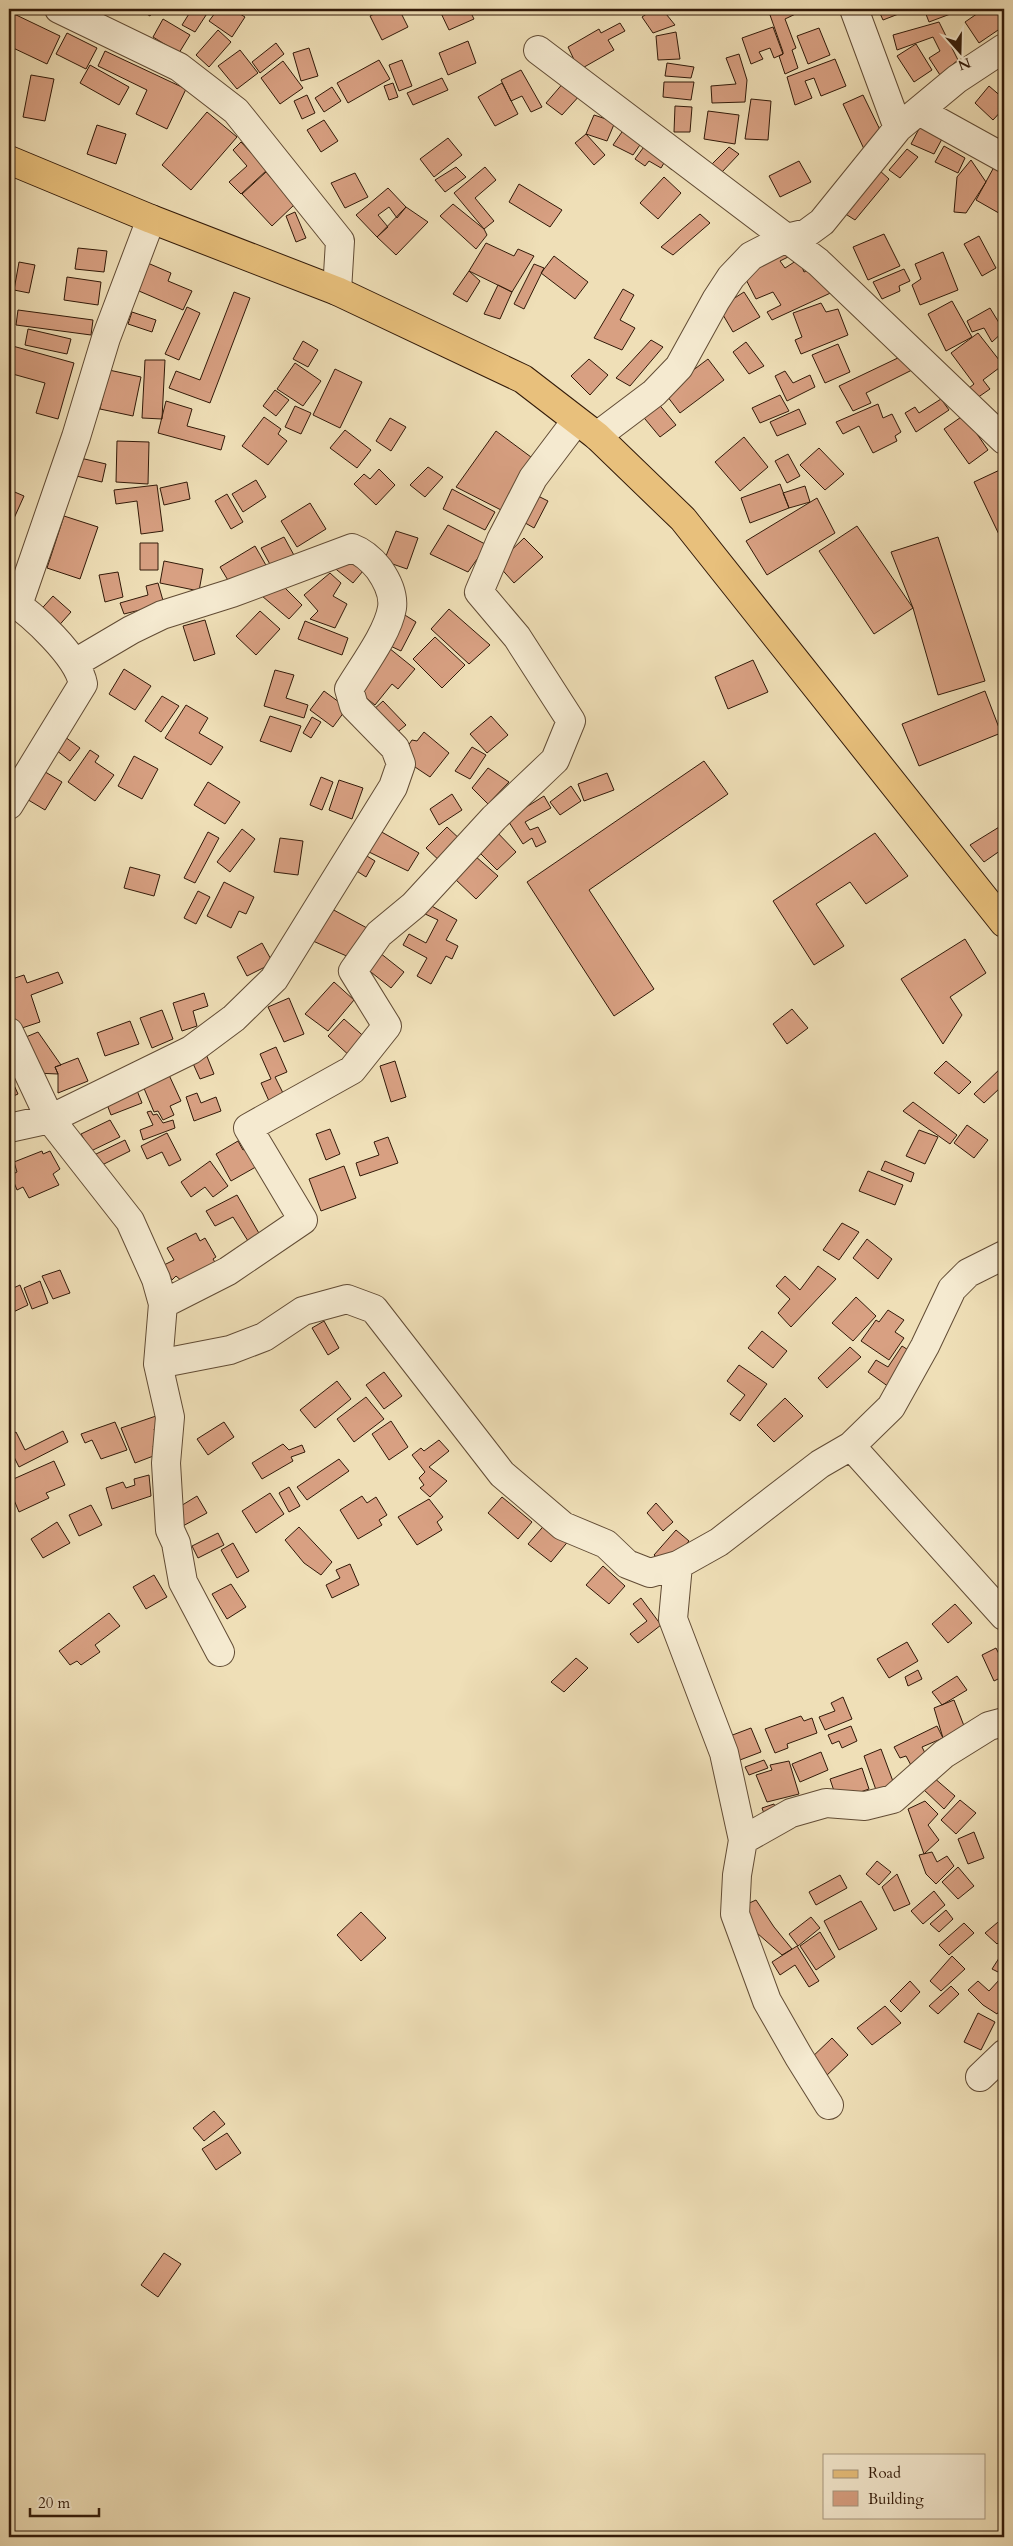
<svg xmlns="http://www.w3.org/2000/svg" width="1013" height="2546" font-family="Cardo,serif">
  <rect width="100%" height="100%" fill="#efdfb7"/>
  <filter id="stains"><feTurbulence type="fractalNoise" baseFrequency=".004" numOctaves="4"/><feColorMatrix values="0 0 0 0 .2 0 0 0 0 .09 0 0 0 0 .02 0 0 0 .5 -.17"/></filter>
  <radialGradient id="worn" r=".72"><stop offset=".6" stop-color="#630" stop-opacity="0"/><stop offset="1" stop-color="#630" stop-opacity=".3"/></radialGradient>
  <!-- building -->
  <path fill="#d8a082" stroke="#321a09" d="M138,9H154L150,16Z
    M192,9H210L195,32L182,25Z
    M218,9H232L245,17L232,37L209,21Z
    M384,9H399L408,27L382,40L370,16Z
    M439,9H469L474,19L449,30Z
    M654,9H662L675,25L653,33L642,17Z
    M774,9H806L785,19L796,48L792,50L798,68L785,74L779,56L783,54V52L770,15L775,13Z
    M878,9H900L901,13L883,20Z
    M924,9H960L961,10L929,22Z
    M984,9H1003L1004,26L979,43L965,22Z
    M12,13L60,36L47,64L9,46V19Z
    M163,19L190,35L179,53L153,37Z
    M939,22L958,60L940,75L929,58L940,51L933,37L897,50L893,35Z
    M620,23L625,31L608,40L614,50L579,70L568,47L599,29L601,33Z
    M773,27L783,54L774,58L770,48L759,52L763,59L751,64L742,38Z
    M819,28L830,55L808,64L797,36Z
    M218,30L231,42L209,67L196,55Z
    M676,32L680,59L658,60L656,36Z
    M67,33L97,48L86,69L56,54Z
    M468,41L476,63L448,75L439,53Z
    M276,43L284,54L260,73L252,62Z
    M916,44L932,70L914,82L897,56Z
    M309,48L318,76L301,81L293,53Z
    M240,50L258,73L237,89L218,66Z
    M105,51L186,89L167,129L136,114L147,90L98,66Z
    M739,54L747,80L745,102L712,103L711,86L736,84L726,58Z
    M835,59L846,86L821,96L814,78L805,81L812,98L795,105L787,77Z
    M379,60L390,79L348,103L337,83Z
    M402,60L412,86L399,91L389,65Z
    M283,61L303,88L280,104L261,78Z
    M667,63L694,67L691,78L665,76Z
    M90,65L129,87L119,105L80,83Z
    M521,70L542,107L531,112L522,96L511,101L501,80Z
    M31,75L54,79L45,121L23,117Z
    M442,78L448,90L413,105L407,93Z
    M565,81L581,94L562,115L546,103Z
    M664,82H694L691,100L663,97Z
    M393,83L398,97L389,100L384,86Z
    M502,83L518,114L495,126L478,97Z
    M989,86L1004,99V108L993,120L975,103Z
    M332,87L341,101L324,112L315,98Z
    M307,95L315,113L302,119L294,101Z
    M863,95L885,140L864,149L843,104Z
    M751,99L771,101L768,140L745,139Z
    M675,106L692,107L690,132H674Z
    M708,111L739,115L735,144L704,139Z
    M207,112L237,137L191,190L162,165Z
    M594,115L615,122L607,141L586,134Z
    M324,120L338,141L321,152L307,130Z
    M97,125L126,134L116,164L87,154Z
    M920,127L942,139L934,154L911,144Z
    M624,129L644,139L633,155L613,145Z
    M586,134L605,155L594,165L575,143Z
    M448,138L462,155L434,177L420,159Z
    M649,140L679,162L672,170L664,163L661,168L649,161L645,166L635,159Z
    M241,142L267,170L241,194L229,182L247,166L233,150Z
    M944,146L965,158L958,173L935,162Z
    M729,147L739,154L721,173L711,165Z
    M907,149L918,157L900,178L889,170Z
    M971,160L986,182L966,213L954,212L957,177Z
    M799,161L811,182L780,197L769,176Z
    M456,167L466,177L445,192L435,180Z
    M485,167L496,180L475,198L494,221L484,229L454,193Z
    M994,167L1004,173V216L976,200Z
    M879,170L889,179L855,220L844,213Z
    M266,172L295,204L272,226L242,194Z
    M355,173L368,197L345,208L331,183Z
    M664,177L681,193L658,219L640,203Z
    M519,184L562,210L550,227L509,202Z
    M388,188L406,207L397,218L389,207L378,215L388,227L377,237L356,215Z
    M453,204L484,229L487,235L476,249L440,216Z
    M406,207L428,222L396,255L377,237Z
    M295,212L306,238L296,242L286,216Z
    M700,214L710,223L673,255L661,247Z
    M884,234L900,266L868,280L853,247Z
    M979,236L996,268L982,276L964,244Z
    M486,243L514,256L518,249L534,256L512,292L469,271Z
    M786,247L792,255L780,261L785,268L799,259L804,272L815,267L837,290L772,320L767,312L781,305L773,292L756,299L740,268Z
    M78,248L107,251L104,272L75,269Z
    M943,252L958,290L920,305L912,285L921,279L915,264Z
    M554,256L588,282L575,299L541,273Z
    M143,261L171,273L168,281L192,291L183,310L132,288Z
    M19,262L35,265L29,293L14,290Z
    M534,264L544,268L524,309L514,304Z
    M904,269L910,281L899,286L900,291L882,299L873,282Z
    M469,271L480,281L467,302L453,294Z
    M67,277L101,282L98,305L64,300Z
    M498,285L512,292L500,319L484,314Z
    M623,289L634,295L620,320L635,328L622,350L594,338Z
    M234,292L250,298L210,403L169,388L176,371L200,380Z
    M744,292L760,317L733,332L719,308Z
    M952,301L972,337L946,351L928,314Z
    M821,303L826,312L838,309L848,335L801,354L795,340L802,337L793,313Z
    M187,307L200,313L179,360L165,354Z
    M990,308L1004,331L992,342L984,328L972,332L967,321Z
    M18,310L93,320L91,335L16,325Z
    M132,312L156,320L152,332L128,324Z
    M28,329L71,339L67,354L25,345Z
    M978,333L1003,365L983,380L990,389L977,398L969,388L974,384L951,353Z
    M651,340L663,347L630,386L616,378Z
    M303,341L318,350L308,367L293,359Z
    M746,342L764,366L749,374L733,352Z
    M838,344L850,372L825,383L812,355Z
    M9,345L74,363L58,419L36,413L45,383L9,373Z
    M902,356L914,369L866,393L871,403L853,411L839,386Z
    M589,359L608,375L590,395L571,376Z
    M708,359L724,380L680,413L664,392Z
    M145,360H165L162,419L142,418Z
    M295,363L321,381L303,406L277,389Z
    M335,369L362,382L340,428L313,415Z
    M109,370L141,377L133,416L100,409Z
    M785,371L793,383L810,375L815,387L787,401L775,376Z
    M275,390L289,400L276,416L263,406Z
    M780,395L789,411L760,423L752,408Z
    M941,399L949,410L916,432L905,413L915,407L919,413Z
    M166,401L192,409L187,426L225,436L221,450L158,433Z
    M657,402L676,425L660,437L640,413Z
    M878,404L883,418L892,414L901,432L895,436L897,441L873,453L859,426L843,434L836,422Z
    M295,406L311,413L301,434L285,427Z
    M799,409L806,424L777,436L770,422Z
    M964,415L988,450L969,464L944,429Z
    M264,417L281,429L278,434L287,441L268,465L242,446Z
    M390,418L406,427L391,451L376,441Z
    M345,430L371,450L357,468L330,448Z
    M496,431L535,460L505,512L456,487Z
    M744,437L768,467L740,491L715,462Z
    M117,441L149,442L148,484L116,482Z
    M819,448L844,474L825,490L800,465Z
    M788,454L800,476L787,483L775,461Z
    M76,457L106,464L102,482L72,475Z
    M428,467L443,477L425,497L410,485Z
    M1004,468V545L974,482Z
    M379,469L395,485L376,505L354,484L364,474L370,479Z
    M256,480L266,497L243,512L232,494Z
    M187,482L190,499L164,505L160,488Z
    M780,484L789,508L750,523L741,498Z
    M157,485L163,531L141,534L137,501L116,504L114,490Z
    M805,486L810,502L789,508L783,493Z
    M452,489L495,512L485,530L443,509Z
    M10,490L24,496L11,525L9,524Z
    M227,494L243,522L231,529L215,501Z
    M534,494L548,501L534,528L520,520Z
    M817,498L835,533L767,575L746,541Z
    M310,503L326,529L297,547L281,521Z
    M64,516L98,527L80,579L47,568Z
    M448,525L487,545L468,572L430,554Z
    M857,526L913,608L874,634L819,551Z
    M396,531L418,538L407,569L384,561Z
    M284,537L295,557L272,568L261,548Z
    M938,537L985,681L938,695L913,608L891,552Z
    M524,538L543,557L514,583L497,564Z
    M140,543H158V570H140Z
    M255,546L267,567L232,587L220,567Z
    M342,553L363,571L353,583L332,566Z
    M164,561L203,569L199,591L160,583Z
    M118,572L123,597L105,602L99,575Z
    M330,573L341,583L333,596L347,604L335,628L310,619L318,611L304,595Z
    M278,581L302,605L289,619L262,596Z
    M158,583L164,604L124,614L120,603L148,595L146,586Z
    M53,596L71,612L54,631L36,615Z
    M449,609L490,645L469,664L431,629Z
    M260,611L280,629L256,655L236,636Z
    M400,612L416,622L401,651L384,643Z
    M205,620L215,654L194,661L183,626Z
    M305,621L348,638L342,655L298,639Z
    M435,637L465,665L442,688L413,659Z
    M389,648L415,669L398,689L392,684L375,705L355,689Z
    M753,660L768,692L728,709L715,677Z
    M124,669L151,686L135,710L109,694Z
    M275,670L294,675L286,698L308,705L304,718L264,706Z
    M324,691L347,708L333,727L310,710Z
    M985,691L1001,733L919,766L902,724Z
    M162,696L179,706L161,732L145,721Z
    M383,701L406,725L394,735L372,711Z
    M186,705L208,718L199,733L223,747L211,765L165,738Z
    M270,716L301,726L291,752L260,741Z
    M491,716L508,735L487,753L470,734Z
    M312,717L321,722L311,738L303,733Z
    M57,731L80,748L70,761L47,743Z
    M424,732L449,753L430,777L406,761L405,750L412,740L417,741Z
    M472,747L486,755L470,779L455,771Z
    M90,750L99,756L95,762L114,775L95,801L68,782Z
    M134,756L158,769L142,799L118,786Z
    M704,761L728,794L589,890L654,989L614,1016L527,882Z
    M37,767L62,782L45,810L20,795Z
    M488,768L509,782L488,804L472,788Z
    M607,773L614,790L584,801L578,784Z
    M321,777L333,782L322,810L310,805Z
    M339,780L363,788L352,819L329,810Z
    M208,782L240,802L225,824L194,805Z
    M571,786L581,801L560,815L550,802Z
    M452,794L462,810L439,825L430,809Z
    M544,796L551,808L525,822L530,830L538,827L546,842L536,847L532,838L523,844L507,819Z
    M1004,824V848L984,862L970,845Z
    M447,827L464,843L443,864L426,848Z
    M242,829L255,839L230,872L217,862Z
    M494,829L516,852L497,870L475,848Z
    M378,830L419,853L408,871L369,852Z
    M208,832L219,838L195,883L184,878Z
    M875,833L908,876L866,904L850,882L816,904L844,946L814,965L773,901Z
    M280,838L303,841L298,875L274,872Z
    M362,853L375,861L366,877L352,868Z
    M475,856L498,876L476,899L454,878Z
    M130,867L160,875L154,896L124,888Z
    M224,882L254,897L246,914L239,911L231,928L207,916Z
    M198,891L210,897L196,924L184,918Z
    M428,904L457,920L446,940L458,946L452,959L446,956L431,984L417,976L427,958L403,945L409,934L426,943L438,920L423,913Z
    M330,908L367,928L351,958L313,941Z
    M965,939L986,973L950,997L962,1015L943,1044L901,979Z
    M262,943L273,963L247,976L237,957Z
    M375,949L404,972L391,988L362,965Z
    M58,972L63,983L31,995L40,1022L13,1031L9,1020V980L24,975L27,983Z
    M334,982L354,1000L328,1031L305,1014Z
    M204,993L208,1006L193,1011L197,1026L182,1031L173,1003Z
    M289,998L304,1034L284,1042L268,1007Z
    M792,1009L808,1028L787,1044L773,1024Z
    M162,1010L173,1039L152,1048L140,1018Z
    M344,1019L368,1040L352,1058L328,1036Z
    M130,1021L139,1044L105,1056L97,1033Z
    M38,1032L61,1065L55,1067L58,1074L35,1073L21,1039Z
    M276,1047L287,1072L275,1077L284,1095L269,1101L261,1083L271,1079L260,1054Z
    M206,1054L214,1074L200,1079L191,1059Z
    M78,1058L88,1081L58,1093V1074L55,1067Z
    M395,1061L406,1097L391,1102L380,1066Z
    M946,1061L971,1082L959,1094L934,1073Z
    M1004,1065V1092L1000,1088L984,1103L974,1094Z
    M9,1074L18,1094L9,1098Z
    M169,1075L181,1101L170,1106L174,1115L163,1120L158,1111L154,1112L143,1086Z
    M136,1088L142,1103L111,1115L103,1094Z
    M197,1093L201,1103L216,1097L221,1111L194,1121L186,1097Z
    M913,1102L957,1135L950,1144L903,1111Z
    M151,1111L153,1115L157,1114L163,1123L173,1120L175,1128L143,1140L140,1130L153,1125L147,1112Z
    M110,1120L120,1137L91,1151L81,1134Z
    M967,1125L988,1140L974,1158L954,1143Z
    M330,1129L340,1154L326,1160L316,1134Z
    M919,1130L938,1137L925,1164L906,1156Z
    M167,1133L181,1160L169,1166L162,1152L147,1159L141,1146Z
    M388,1137L398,1163L360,1176L356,1163L379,1155L374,1142Z
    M125,1140L130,1151L100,1166L94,1155Z
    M238,1141L243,1150L250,1146L261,1164L231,1181L216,1154Z
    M42,1151L43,1154L50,1151L60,1169L53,1174L59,1185L29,1198L23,1187L17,1190L11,1175L17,1172L14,1162Z
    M210,1161L228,1186L213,1197L205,1187L191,1197L181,1182Z
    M885,1161L914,1173L911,1182L881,1170Z
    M344,1166L356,1198L321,1211L309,1179Z
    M868,1171L903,1185L895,1205L859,1191Z
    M237,1195L264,1242L253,1249L233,1217L215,1226L206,1211Z
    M842,1223L859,1232L839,1260L823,1250Z
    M196,1233L200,1241L205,1238L216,1257L213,1259L216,1264L183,1282L176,1276L172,1280L164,1265L174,1260L167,1248Z
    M867,1239L892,1259L878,1279L853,1258Z
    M818,1266L836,1279L791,1327L778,1313L790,1299L776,1286L785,1276L800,1290Z
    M60,1270L70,1293L53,1299L42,1276Z
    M40,1281L48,1303L32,1309L24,1288Z
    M20,1285L28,1305L9,1314V1290Z
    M856,1297L876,1316L853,1341L832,1323Z
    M888,1310L904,1320L895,1332L904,1338L889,1360L861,1341L876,1320L879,1322Z
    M324,1321L339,1348L328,1355L312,1328Z
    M762,1331L787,1351L773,1368L748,1348Z
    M902,1346L913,1353L889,1387L868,1372L876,1360L888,1367Z
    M850,1347L861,1357L827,1388L818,1378Z
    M739,1365L767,1384L740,1421L730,1414L745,1395L727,1381Z
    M384,1372L402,1396L384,1409L366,1385Z
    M337,1381L351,1399L315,1428L300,1410Z
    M366,1397L384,1419L354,1442L337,1419Z
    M785,1398L803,1416L774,1442L757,1425Z
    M156,1416L160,1425L154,1429L159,1444L153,1446L156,1455L135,1463L121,1428Z
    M391,1421L408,1447L389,1460L372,1434Z
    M115,1422L127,1450L101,1459L92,1440L85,1443L81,1434Z
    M224,1422L234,1437L208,1455L197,1439Z
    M63,1431L68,1442L19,1467L9,1447V1436L16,1432L25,1450Z
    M439,1440L449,1451L429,1467L447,1481L430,1497L420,1488L424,1485L419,1478L425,1472L412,1455L421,1448L424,1451Z
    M283,1444L289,1450L302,1445L305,1452L291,1457L293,1461L262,1479L252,1463Z
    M339,1459L349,1471L307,1500L297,1487Z
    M54,1461L65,1485L46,1493L49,1498L19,1512L9,1488V1481Z
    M149,1475L151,1496L112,1509L106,1488L123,1482L126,1488L135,1485L134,1479Z
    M289,1487L300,1506L289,1512L279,1493Z
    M270,1493L284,1514L256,1533L242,1511Z
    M197,1496L207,1513L181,1527L171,1512Z
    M362,1496L367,1503L376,1497L387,1515L379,1520L382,1525L358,1539L340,1510Z
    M502,1497L532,1522L518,1539L488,1513Z
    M429,1499L443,1517L437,1522L442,1530L417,1545L398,1517Z
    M656,1503L673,1522L663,1531L647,1513Z
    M91,1505L102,1525L79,1536L69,1515Z
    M548,1521L570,1539L551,1562L528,1544Z
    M57,1522L70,1543L43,1558L31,1539Z
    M299,1527L332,1562L321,1575L304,1563L285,1540Z
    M676,1530L689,1541L667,1566L654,1555Z
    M218,1533L224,1545L198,1558L192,1546Z
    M233,1543L249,1571L237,1578L221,1550Z
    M350,1564L359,1585L332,1598L326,1585L340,1578L336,1570Z
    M603,1566L625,1586L609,1604L586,1585Z
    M154,1575L167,1597L146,1609L133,1587Z
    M231,1584L246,1607L227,1619L212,1594Z
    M641,1598L661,1625L638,1643L630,1634L647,1621L633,1604Z
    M955,1604L972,1623L948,1643L932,1624Z
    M109,1613L120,1626L95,1645L100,1652L81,1665L77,1661L70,1665L59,1651Z
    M907,1642L918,1661L889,1678L877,1659Z
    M996,1648L1004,1664V1676L994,1681L982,1655Z
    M576,1658L588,1668L564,1692L551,1682Z
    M918,1670L922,1679L908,1686L905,1677Z
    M957,1676L967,1690L942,1705L932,1692Z
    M843,1697L852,1719L825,1730L819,1717L835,1711L831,1703Z
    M954,1700L966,1731L943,1738L934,1708Z
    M801,1716L804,1721L812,1718L817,1733L787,1744L788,1748L775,1753L765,1729Z
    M851,1726L857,1741L842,1748L839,1741L832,1744L828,1735Z
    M937,1726L943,1738L922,1747L928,1759L912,1767L906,1756L900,1758L894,1747Z
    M751,1728L761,1752L732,1763L722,1739Z
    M881,1749L894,1784L876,1790L864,1756Z
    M821,1752L828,1770L800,1782L792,1764Z
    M764,1760L768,1768L749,1775L745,1767Z
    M789,1761L799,1794L767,1802L756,1775L772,1770L770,1765Z
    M862,1768L869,1789L837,1800L830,1779Z
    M933,1777L955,1796L944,1809L922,1788Z
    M960,1800L976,1813L956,1834L941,1820Z
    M925,1801L938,1814L928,1825L939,1840L924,1854L908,1809Z
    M774,1804L778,1815L766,1819L762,1808Z
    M974,1832L984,1858L968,1864L958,1839Z
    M932,1852L937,1862L947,1856L954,1866L936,1884L926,1874L919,1855Z
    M877,1861L891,1872L879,1885L866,1874Z
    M958,1867L974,1886L958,1899L942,1882Z
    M897,1874L910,1904L894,1911L882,1887Z
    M840,1875L847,1888L816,1905L809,1892Z
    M934,1891L945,1905L923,1924L911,1911Z
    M756,1900L774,1927L792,1949L782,1955L757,1933L745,1905Z
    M861,1901L877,1929L839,1950L824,1921Z
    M946,1910L953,1919L939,1932L930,1924Z
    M361,1912L386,1938L361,1961L337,1935Z
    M811,1917L820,1928L798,1946L789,1934Z
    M1004,1917V1937L997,1944L985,1933Z
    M964,1923L974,1933L949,1955L939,1945Z
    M820,1932L835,1957L816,1970L800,1946Z
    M797,1946L819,1981L809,1987L795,1965L780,1975L772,1962Z
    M1001,1955L1004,1956V1975L992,1969Z
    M952,1956L965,1969L941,1991L930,1981Z
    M1000,1979L1004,1982V2004L997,2014L983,2005L968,1990L978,1981L989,1991Z
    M910,1981L920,1992L901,2012L890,2001Z
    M951,1986L959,1994L938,2014L929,2006Z
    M885,2006L901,2023L872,2045L857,2028Z
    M978,2013L995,2022L981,2050L964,2042Z
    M832,2038L848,2055L824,2078L808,2061Z
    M214,2111L225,2124L204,2141L193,2128Z
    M227,2133L241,2153L216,2170L202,2149Z
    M164,2253L181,2264L158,2297L141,2285Z"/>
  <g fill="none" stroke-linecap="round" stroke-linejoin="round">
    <defs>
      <path id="minor" d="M59,9L179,67L236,111L340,241L337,291
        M854,9L898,128
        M538,50L818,262L1004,440
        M919,111L1004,158
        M597,436L654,393L679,367L716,300L731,277L751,256L786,238L807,233L822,222L898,128L957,79L1004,48
        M9,599C32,614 78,656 83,684L9,805
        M18,605L76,437L106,338L151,219
        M9,1032L50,1119L130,1221L156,1279L163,1304L158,1364L170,1417L166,1463L170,1530L176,1543L183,1582L220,1652
        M9,1128L50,1119L191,1050L234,1018L274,979L393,787L401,764L395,748L354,706L349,689C362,667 388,633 392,608C394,594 386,579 379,569C371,559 363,552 352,548L232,593L162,615L131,630L75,663
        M163,1304L228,1271L303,1220L248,1128L352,1070L387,1026L353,971L379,934L414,905L494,818L555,760L571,721L517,637L479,592L501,540L533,478L576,421
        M158,1364L230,1350L264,1337L303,1311L347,1299L374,1309L502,1474L563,1526L606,1544L627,1564L650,1573L678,1565L719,1542L820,1464L851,1446L891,1407L925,1346L952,1289L968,1273L1004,1255
        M851,1446L1004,1616
        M678,1565L673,1619L724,1753L743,1840
        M980,2077L1004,2054
        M829,2105L799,2057L767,2001L735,1914L737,1875L743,1840L791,1813L826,1803L865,1806L893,1799L944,1754L989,1726L1004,1722"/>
      <path id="major" d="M9,160L151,219L337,291L523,379L597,436L683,519L1004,923"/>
    </defs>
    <!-- minor casing -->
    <use href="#minor" stroke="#614b34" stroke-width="30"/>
    <!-- major casing -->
    <use href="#major" stroke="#321a09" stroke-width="30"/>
    <!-- minor -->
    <use href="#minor" stroke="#f5ead0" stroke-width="28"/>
    <!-- major -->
    <use href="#major" stroke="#e8c07c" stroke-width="28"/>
  </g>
  <!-- margin -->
  <rect width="1013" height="2546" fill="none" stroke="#efdfb7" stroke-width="30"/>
  <rect x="10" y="10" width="993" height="2526" fill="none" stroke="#321a09" stroke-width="2.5"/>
  <rect x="15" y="15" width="983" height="2516" fill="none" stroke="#321a09"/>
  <!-- legend -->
  <rect x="823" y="2454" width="162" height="65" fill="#f5ead0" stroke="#a79780"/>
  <rect x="833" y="2470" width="25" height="8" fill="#e8c07c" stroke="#a79780"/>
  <text x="868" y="2478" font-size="15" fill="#321a09">Road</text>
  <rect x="833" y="2491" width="25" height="15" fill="#d8a082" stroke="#a79780"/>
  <text x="868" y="2504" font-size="15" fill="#321a09">Building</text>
  <!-- north arrow -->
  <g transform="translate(960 52) rotate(160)" stroke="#f5ead0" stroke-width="4" paint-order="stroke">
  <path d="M0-4L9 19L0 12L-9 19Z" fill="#321a09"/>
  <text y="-8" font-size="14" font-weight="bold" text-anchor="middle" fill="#321a09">N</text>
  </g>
  <!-- scale -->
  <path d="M30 2508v8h69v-8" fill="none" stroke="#321a09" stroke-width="2.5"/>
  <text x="38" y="2508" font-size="15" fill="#321a09" stroke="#f5ead0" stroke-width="4" paint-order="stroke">20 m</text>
  <rect width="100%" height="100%" filter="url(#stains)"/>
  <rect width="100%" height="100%" fill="url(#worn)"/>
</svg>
